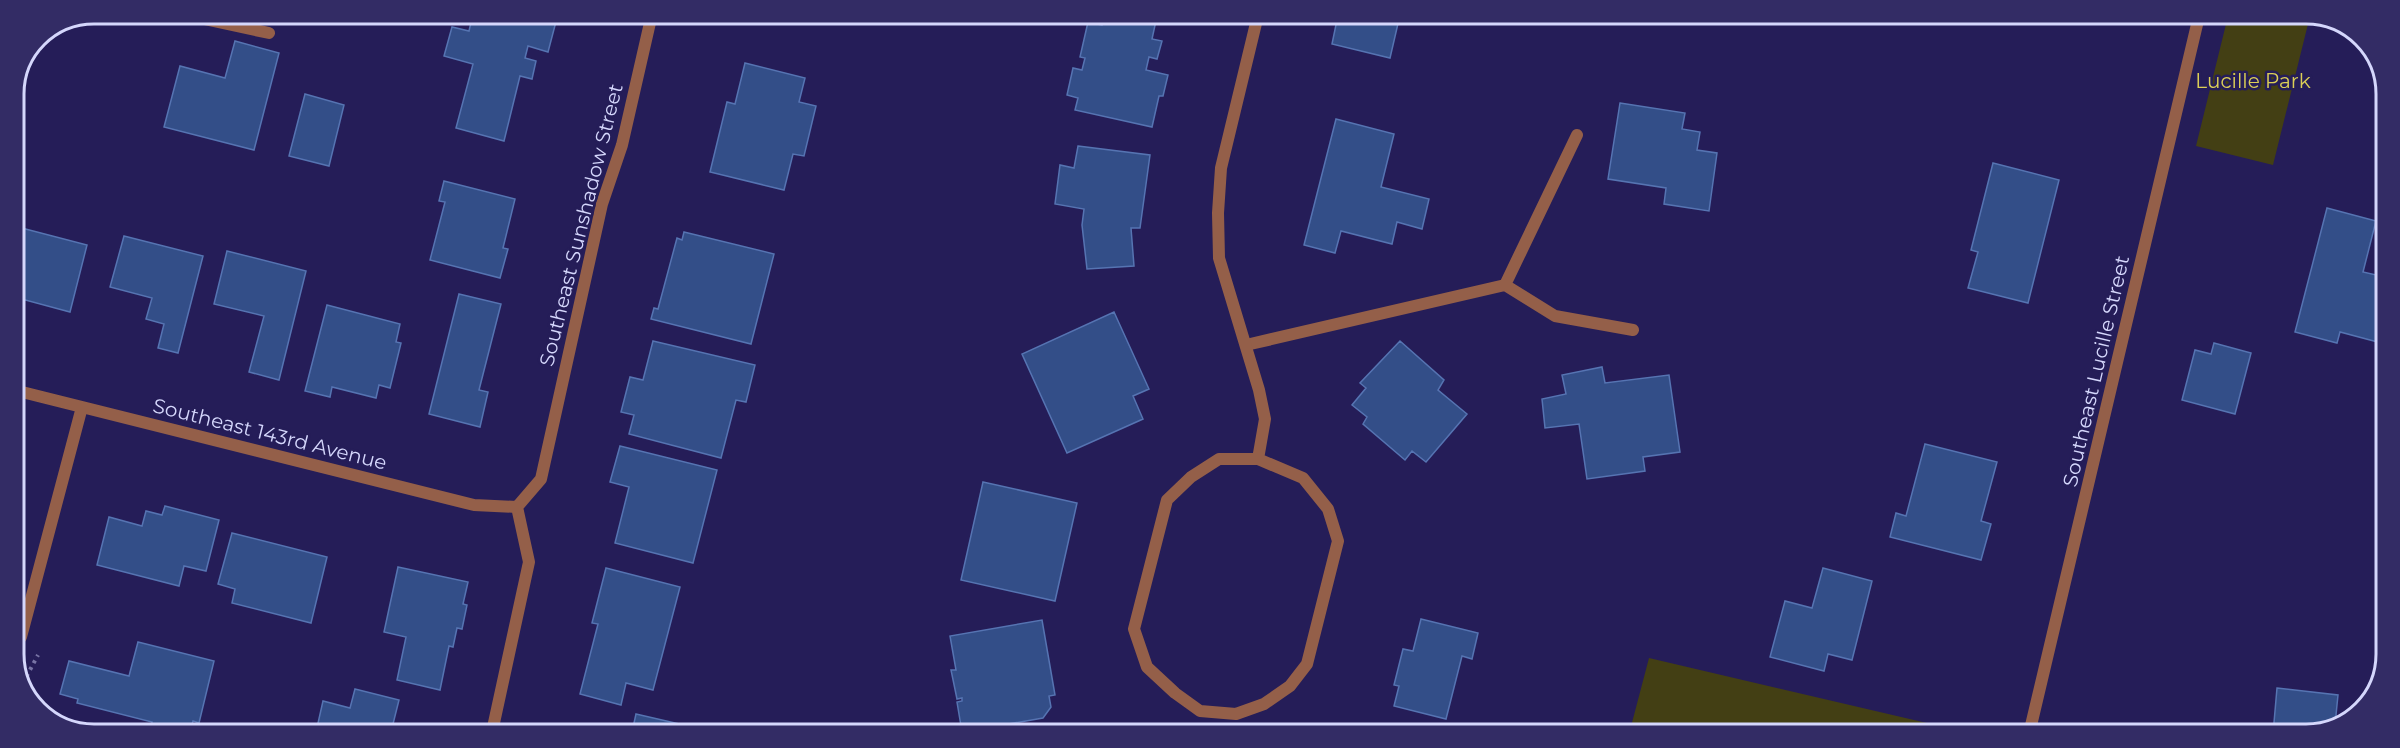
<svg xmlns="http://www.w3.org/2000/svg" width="2400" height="748" font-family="Montserrat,sans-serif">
  <rect width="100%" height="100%" fill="#251d58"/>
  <!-- green -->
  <path fill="#433f14" d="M2228,16H2310L2273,165L2196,146Z
    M1649,658L1974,734H1629Z"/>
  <!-- building -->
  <path fill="#334e88" stroke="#5674b2" stroke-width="1.5" d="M473,14H558L548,52L528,46L525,58L536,61L532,79L520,76L504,141L456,128L473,64L444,56L452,27L469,31Z
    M1104,15H1164V17L1157,16L1152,39L1162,41L1157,59L1149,57L1146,70L1168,75L1163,96H1159L1152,127L1075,110L1078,98L1067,95L1073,68L1082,70L1085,58L1080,57L1088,22L1102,25Z
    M1338,15H1400L1390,58L1332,44Z
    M235,41L279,53L254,150L164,127L180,66L225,78Z
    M27,61L30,62L18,108L14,106V94Z
    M745,63L805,78L799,102L816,106L804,156L793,154L784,190L710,172L727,102L735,104Z
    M305,94L344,105L329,166L289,156Z
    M1620,103L1685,113L1682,129L1700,132L1697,150L1717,153L1709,211L1664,204L1666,188L1608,179Z
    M1336,119L1394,134L1381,187L1429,199L1422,229L1397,222L1392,244L1341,231L1335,253L1304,245Z
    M1078,146L1150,155L1140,228H1131L1134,266L1087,269L1082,225L1084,209L1055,204L1060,165L1074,168Z
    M1993,163L2059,180L2028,303L1968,288L1978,252L1971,250Z
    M444,181L515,199L503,248L508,249L500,278L430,260L445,202L439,201Z
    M2327,208L2376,221L2363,272L2385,277V344L2340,332L2337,343L2295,332Z
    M14,226L87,245L70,312L14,297Z
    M684,232L774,254L751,344L651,319L654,308L658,309L677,238L682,240Z
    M124,236L203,256L178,353L158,348L164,324L146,319L152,298L110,287Z
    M227,251L306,271L279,380L249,372L264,316L214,304Z
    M459,294L501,304L479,390L488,392L480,427L429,414Z
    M327,305L400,324L396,342L401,343L390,388L379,385L376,398L332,387L330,397L305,391Z
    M1114,312L1149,389L1133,396L1143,419L1067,453L1022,354Z
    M653,341L755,365L746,402L736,400L721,458L629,434L634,415L621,412L630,377L643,380Z
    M1400,341L1444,380L1438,390L1467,414L1426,462L1412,451L1405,460L1363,424L1367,417L1352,405L1366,388L1360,383Z
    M2214,343L2251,353L2235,414L2182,400L2195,350L2211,354Z
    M1602,367L1605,383L1669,375L1680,452L1643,457L1645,471L1587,479L1579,424L1545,428L1542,399L1566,394L1562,375Z
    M1925,444L1997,462L1981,521L1991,524L1981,560L1890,537L1896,513L1906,516Z
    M620,446L717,470L693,563L615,543L629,487L610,482Z
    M983,482L1077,503L1055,601L961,580Z
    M165,506L219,520L206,571L184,566L179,586L97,565L109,517L142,526L146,511L162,515Z
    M232,533L327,557L311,623L232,603L235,589L218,584Z
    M398,567L468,582L463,604L467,605L462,629L457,628L453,647L449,646L440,690L397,680L406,637L384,632Z
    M606,568L680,587L653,690L626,683L621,705L580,694L598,624L592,623Z
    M1823,568L1872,581L1852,660L1828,654L1824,671L1770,657L1785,601L1812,608Z
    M1421,619L1478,633L1472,659L1462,656L1446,719L1394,706L1399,686L1394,685L1403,649L1413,651Z
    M1042,620L1055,695L1049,696L1051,707L1043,718L962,732L957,702L962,701V698L957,699L951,670H956L950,636Z
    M138,642L214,661L199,723L193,721L190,732L150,731L152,722L77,703L78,699L60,694L69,661L129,676Z
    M2277,688L2338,695L2335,725L2316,723L2315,732L2306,734H2273Z
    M355,689L399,700L391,732H316L323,701L350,708Z
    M636,714L697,728L696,732H632Z"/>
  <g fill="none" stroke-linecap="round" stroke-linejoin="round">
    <!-- path -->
    <path stroke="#7874a5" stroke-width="4" stroke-dasharray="3 4.5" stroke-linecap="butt" d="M23,683L38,655"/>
    <!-- lane -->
    <path stroke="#945f49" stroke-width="12" d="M181,14L269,33
      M1505,285L1555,316L1633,330
      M1246,345L1505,285L1577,135"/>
    <!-- street -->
    <path stroke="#945f49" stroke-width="12" d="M1258,15L1221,168L1218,213L1219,258L1259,390L1265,419L1258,459
      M14,390L474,505L517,507
      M1219,459H1258L1303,478L1328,509L1338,541L1307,664L1290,686L1264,704L1236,714L1200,711L1175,693L1147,667L1134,629L1167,500L1191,477Z
      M517,507L541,479L602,204L622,145L652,14
      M21,637L82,407
      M492,732L529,562L517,507
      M2029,734L2199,16"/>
  </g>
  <g text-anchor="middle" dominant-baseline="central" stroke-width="5" stroke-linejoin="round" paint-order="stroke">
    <!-- park labels -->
    <g font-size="20" fill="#dccf56" stroke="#251d58">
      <text x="2253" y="81">Lucille Park</text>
    </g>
    <!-- street labels -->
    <g font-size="20" fill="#d5d7fc" stroke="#251d58">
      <text transform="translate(581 225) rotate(-76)">Southeast Sunshadow Street</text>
      <text transform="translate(2096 371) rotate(-77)">Southeast Lucille Street</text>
      <text transform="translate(270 434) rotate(14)">Southeast 143rd Avenue</text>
    </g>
  </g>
  <!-- crop -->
  <path d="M0 0H2400V748H0ZM94 24H2306A70 70 0 0 1 2376 94V654A70 70 0 0 1 2306 724H94A70 70 0 0 1 24 654V94A70 70 0 0 1 94 24Z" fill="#332c65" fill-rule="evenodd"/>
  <path fill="none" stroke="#d5d7fc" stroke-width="3" d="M94 24H2306A70 70 0 0 1 2376 94V654A70 70 0 0 1 2306 724H94A70 70 0 0 1 24 654V94A70 70 0 0 1 94 24Z"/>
</svg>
